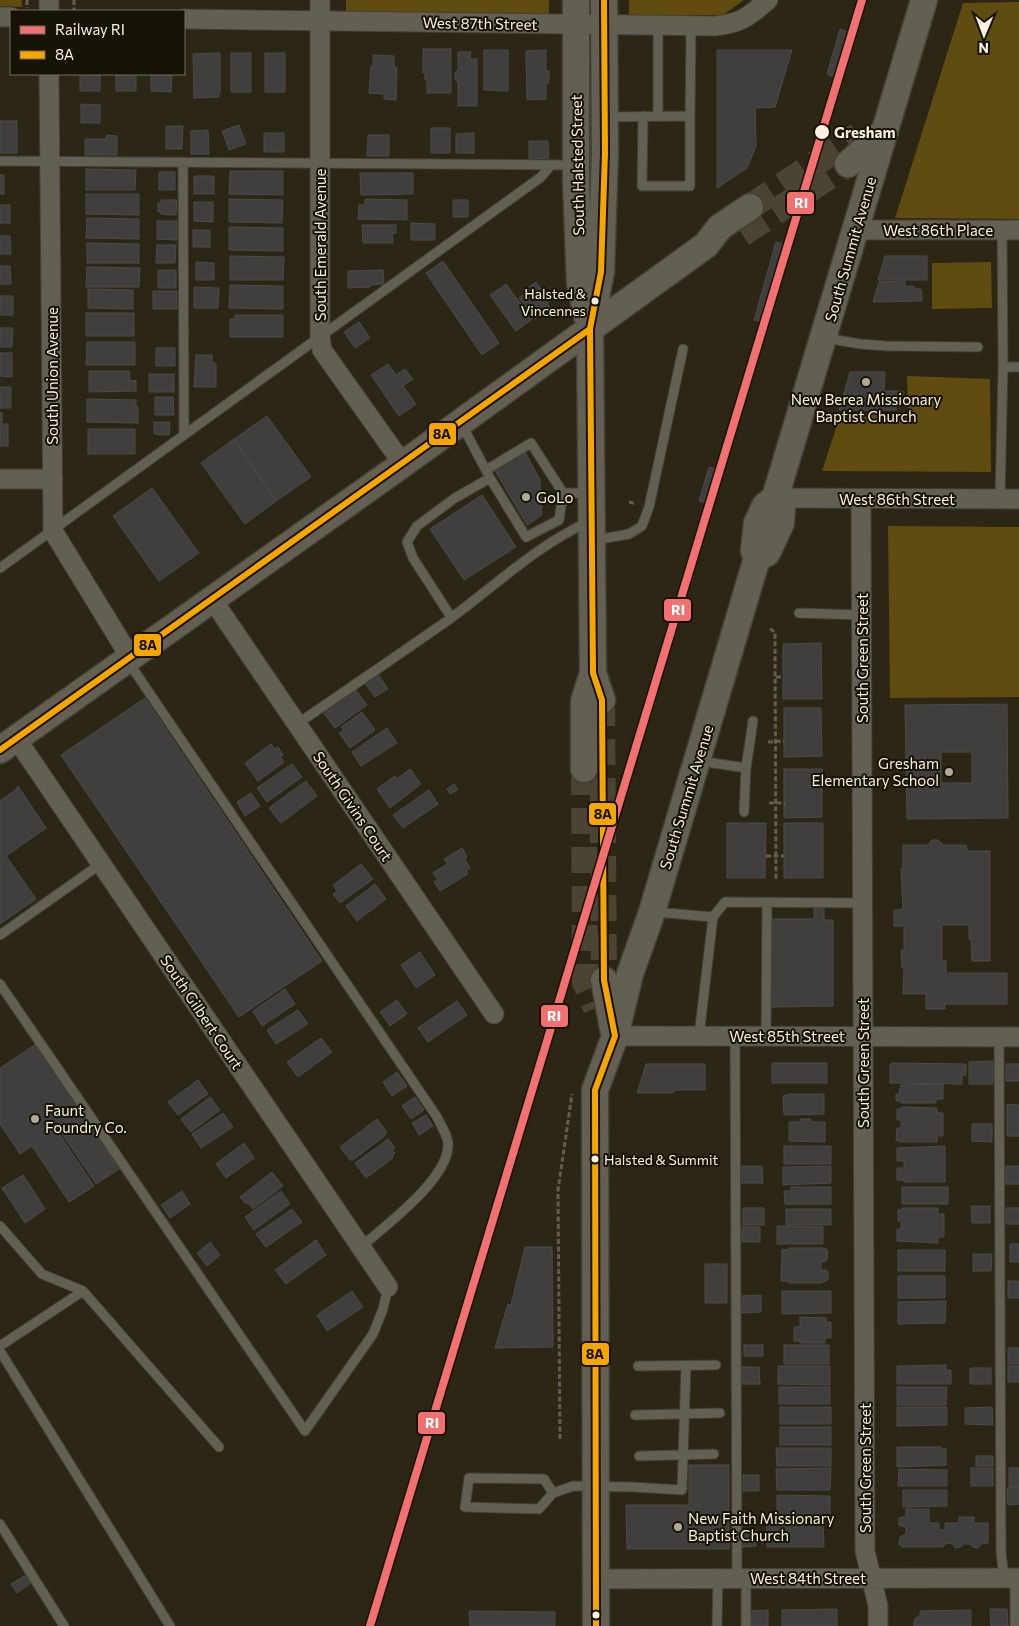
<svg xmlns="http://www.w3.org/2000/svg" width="1019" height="1626" font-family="Commissioner,sans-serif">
  <rect width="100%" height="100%" fill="#2c2615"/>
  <!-- green -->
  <path fill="#604b11" d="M0,0H22V7L0,6Z
    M346,0H549V15L346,11Z
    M629,0H744L723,15H629Z
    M1019,2V219L895,218L963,3Z
    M991,262L992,308L932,309V263Z
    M907,376L990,379L991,472L822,471L840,416L908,413Z
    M888,526L1019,527V697L890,698Z"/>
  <!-- building -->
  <path fill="#413f3d" stroke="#4c4b49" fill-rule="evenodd" d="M840,29L848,32L834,77L827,74Z
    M423,49H451V93H427V80H425V73H423Z
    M484,50H508V91L484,90Z
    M546,50V71H549V83H546V99L527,100L526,51Z
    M717,50H792L775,107L755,108L756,146L747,168L717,188Z
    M458,52H471L470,59H477V106H458V83L455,79V73L458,70Z
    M220,53V93H219V97L194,98L193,54Z
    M231,53H251V92H231Z
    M265,53H285V92H265Z
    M373,55L394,56V67L397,68L396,100L384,99V94L369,93L371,66H373Z
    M80,74H100V91H80Z
    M116,74H136V91H116Z
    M151,74H172L171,92L151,91Z
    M81,104L100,105V123H81Z
    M0,121H17V153H0Z
    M239,125L246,144L229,150L222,131Z
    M166,126H183L182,149H166Z
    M431,128H450V153H431Z
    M208,130L209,154H191V131Z
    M264,133H284V152H264Z
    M474,133V153H456V134Z
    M107,135L117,136V155H85V139H106Z
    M368,135H389V156H367Z
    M529,141H548L549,158L529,159Z
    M86,169L136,170L135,190H86Z
    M230,171H283V195L229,194Z
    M159,172H175V190H159Z
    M360,173H413V194L361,195Z
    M0,175H4V194H0Z
    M194,176H214V194H194Z
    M86,194H139V215L86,214Z
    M229,199L283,200L282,223L229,222Z
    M365,199L407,200V220L358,219L359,205H365Z
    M161,200H177L176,215L161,214V212H158V203H161Z
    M453,200H468V217H453Z
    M194,202H213V222L194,221Z
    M0,205H10V223H0Z
    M87,218L139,219V239L86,238Z
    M157,221H177V240L157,239Z
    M411,223L435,224V240H411Z
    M362,225H396V233H392L393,243H363Z
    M229,227L283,228V251L229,250Z
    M193,230H210V247H193Z
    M0,236H10L11,254H0Z
    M776,242L783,244L762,322L754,320Z
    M87,243L139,244V263H87Z
    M157,245H176L175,263H156Z
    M230,256L284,257L283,280H230Z
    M885,256H927V280H878Z
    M443,261L499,343L482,355L426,273Z
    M196,262L214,263V280H196Z
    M0,266H10L11,284H0Z
    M87,267L140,268L139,287H86Z
    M158,270H176V288H158Z
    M383,270L384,284L370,285V287L348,288V271Z
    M905,281V286H914V289H921L922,301L873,302L879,282Z
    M536,282L549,302L547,303L550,308L535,319L519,298L531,289L529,287Z
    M506,284L532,319L516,331L490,295Z
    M230,285L283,286V309L229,308Z
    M194,287L219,288L218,308H194Z
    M88,289L133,290V309L88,308Z
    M153,291H177V309H153Z
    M0,296H13V315H0Z
    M86,313H134V336H86Z
    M235,315H283V337H230V319H235Z
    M359,322L370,338L355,348L344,332Z
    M0,328H13L12,347H0Z
    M87,342H135V365H86Z
    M156,348H175V366H156Z
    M0,353H12V377L0,376Z
    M196,355H212V363H216V387H194Z
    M388,364L396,375L405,369L413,379L403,386L416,404L399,416L371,375Z
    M89,371H129L130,381L136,380V391L89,392Z
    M850,372H885L884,391H903V399H896V410H839Z
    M149,374H174V392H149Z
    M0,387H11V408H0Z
    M155,397H173L174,415H155Z
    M87,399L136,400V407H138V423L87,422Z
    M0,413H2V424H8V446H0Z
    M267,416L311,477L276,501L234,439Z
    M154,422H170L169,435L154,434Z
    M88,429H135V454H88Z
    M234,439L276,501L245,524L201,463Z
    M524,450L540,480L542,515L527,525L494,469Z
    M709,467L717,469L707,503L699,501Z
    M152,488L199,553L159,581L113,516Z
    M482,495L516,547L464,580L430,529Z
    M821,643L822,699H783V644Z
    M377,673L388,689L375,697L364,682Z
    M355,689L367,705L335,728L323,712Z
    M145,698L322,961L239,1017L61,755Z
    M1007,704L1008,818L907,819L905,705ZM941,752H972V783H941Z
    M784,708H821L822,756L784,757Z
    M362,712L375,730L350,748L339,733L344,730L341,727Z
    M387,728L397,743L361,766L352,752Z
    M271,744L275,749L278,747L283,755L280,757L284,762L258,781L245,763Z
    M292,764L302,777L267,802L257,788Z
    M410,769L421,784L390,808L377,789L395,776L397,779Z
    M784,769H822V817L784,818Z
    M306,781L317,796L281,823L269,808Z
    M454,784L458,790L450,794L447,789Z
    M18,786L46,828L6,856L36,899L0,924V801L14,791Z
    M429,790L438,804L403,828L393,815Z
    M251,793L260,806L245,816L237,802Z
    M727,823H766L765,878H727Z
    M784,823H823V878H784Z
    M932,840H938L943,845H966L967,851H990V961H972L971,939H969V925H942V961H946V973H1007V1004H945V1009H926V994H903L904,968H902L901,950H904V926H894V910L903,909L901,869L903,868V845H928Z
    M462,848L467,857L465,859L470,868L466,870L468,874L440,891L434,882L438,880L433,873L447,864L444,859Z
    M361,864L373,879L340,903L333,894L337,891L333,885Z
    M375,884L386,899L357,921L346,906Z
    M814,908H824V920H833V1006L772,1007L771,919H814Z
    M420,952L435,975L416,988L401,965Z
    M285,989L295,1004L262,1026L253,1011Z
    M397,1000L407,1014L390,1026L380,1012Z
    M457,1001L467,1015L428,1042L418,1028Z
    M298,1010L308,1024L276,1044L267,1030Z
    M321,1038L332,1052L298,1077L287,1062Z
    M36,1044L76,1104L77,1114L56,1129L94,1186L69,1202L32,1146L20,1154L0,1124V1068Z
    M993,1061V1084H969V1062Z
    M772,1063H827V1083H772Z
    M892,1063L966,1064V1075H962V1084L890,1083V1065Z
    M646,1064H705V1090H675L672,1093H637Z
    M1006,1064H1019V1081H1006Z
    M397,1072L407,1086L392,1096L383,1082Z
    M198,1080L208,1094L178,1115L168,1102Z
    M943,1084V1099H936V1103H901V1101H896V1094H900L899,1092L901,1085Z
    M789,1094H824V1114L784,1115L783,1096Z
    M210,1097L220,1110L191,1132L181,1119Z
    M415,1097L424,1110L411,1119L402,1106Z
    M1007,1104L1019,1105V1136H1007Z
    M901,1107L937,1108V1113H943V1136H937V1142H901L896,1140L897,1128H901V1120H897V1109H901Z
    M81,1112L119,1169L96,1184L58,1128Z
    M223,1113L233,1127L201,1148L192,1134Z
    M426,1115L433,1126L419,1135L412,1123Z
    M377,1119L387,1132L385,1133L386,1135L353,1160H350L340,1147Z
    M800,1119H811L810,1122H825V1142L789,1141V1122H800Z
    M972,1124H992V1142L972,1141Z
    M388,1139L395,1148L392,1150L395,1153L392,1156L393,1158L366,1178L355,1163Z
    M244,1143L254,1158L226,1178L216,1164Z
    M784,1146H831V1164H784Z
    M945,1146V1182H904V1180H897V1168H904V1161H897V1148Z
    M741,1166H762L763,1183H741Z
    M831,1166V1183L783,1185V1167Z
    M1005,1166H1019V1184H1005Z
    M272,1172L283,1186L253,1209L248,1202L246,1204L240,1197Z
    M23,1175L45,1209L25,1223L2,1188Z
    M791,1187H831V1204H785L784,1191H791Z
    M902,1187H948V1204H902Z
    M182,1191L190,1204L170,1218L161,1205Z
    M281,1191L290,1204L254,1230L245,1217Z
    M971,1206H990V1223H972Z
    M743,1208H764V1225H743Z
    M902,1208H938V1214H944V1237H938V1243L897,1241V1229H901V1221H898V1210H902Z
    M1006,1208H1019V1224H1006Z
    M292,1209L302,1222L266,1247L256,1234Z
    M786,1209H831V1225H786Z
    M777,1226L823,1227V1244H777Z
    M742,1227H760V1242H742Z
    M316,1240L326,1255L286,1284L275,1270Z
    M210,1242L220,1255L207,1266L197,1253Z
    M1010,1244H1019V1262H1010Z
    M525,1247H552L553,1347L495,1348L508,1304L511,1305Z
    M789,1248H825L828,1251L827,1260L825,1262H821V1270H826L828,1272V1280L821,1283H789V1281H781L782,1249L789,1250Z
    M898,1250H945V1271H898Z
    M973,1254H992L991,1271H973Z
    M705,1264H727V1303H705Z
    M898,1276H945V1298H898Z
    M1008,1281H1019V1298H1008Z
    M352,1291L363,1307L327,1331L317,1315Z
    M782,1291H831V1313L782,1314Z
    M761,1295V1312L742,1313V1296Z
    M946,1301L945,1323L898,1324V1302Z
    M800,1317L826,1318V1322H831V1338H825V1343H800V1341H794V1327H800Z
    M744,1345H763V1356H744Z
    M784,1345H829V1364H784Z
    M1008,1348H1019V1364H1008Z
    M946,1365V1370H951V1384H897V1366Z
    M778,1366H830V1385L778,1384Z
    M1008,1366H1019V1382H1008Z
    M742,1367H759L760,1384H742Z
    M970,1368H991V1384H970Z
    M779,1387H830V1404H779Z
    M897,1387H947L946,1405H897Z
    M780,1407H831V1424H780Z
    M897,1407H947V1425L897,1426Z
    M992,1407L993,1425L965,1424V1408Z
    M780,1427H831V1445H780Z
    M897,1447H941V1449H946V1465L897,1467Z
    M776,1448H831V1466H777Z
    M976,1456H993V1466H976Z
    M689,1465H729V1549H627L626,1505H689Z
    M831,1468L830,1490H777L776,1469Z
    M971,1468H993V1486H971Z
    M1009,1468H1019V1486L1009,1487Z
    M899,1469L947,1470V1486H898Z
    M743,1475H759V1491H743Z
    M1019,1487V1504L1008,1505L1007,1488Z
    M903,1490H947V1506L903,1507Z
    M777,1495L830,1496V1517H777Z
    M906,1509H929V1523H939V1530H945V1523H959V1517H974V1523H988V1543L981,1544L978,1548L973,1547L970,1544H963L961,1547L955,1548L952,1543L945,1544L943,1547H902L899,1544L900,1537L906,1534V1528L899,1525V1518L906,1516Z
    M767,1524H823L824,1547H767Z
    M741,1531H756V1546L742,1547Z
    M26,1575L31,1583L17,1593L11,1584Z
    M837,1609V1626H782V1610Z
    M990,1609H1007L1008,1626H991Z
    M768,1610V1626H751V1611Z
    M971,1610V1626H914V1620L917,1617H920V1611Z
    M469,1611L555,1612V1626H470Z"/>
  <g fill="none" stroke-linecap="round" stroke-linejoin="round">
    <!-- secondary-tunnel -->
    <path stroke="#4b4433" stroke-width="26" stroke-dasharray="26 13" stroke-linecap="butt" d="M750,207L858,135
      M742,234L848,164
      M602,700L604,980
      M584,769L585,982L596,1008"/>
    <defs>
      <path id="lane" d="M658,116V25
        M690,116L691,25
        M608,117L690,116V186H642L643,116
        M0,161L573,165
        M183,162L184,435
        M826,338L860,344L886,346L978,347
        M1003,367H1019
        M486,470L531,443L563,493H589
        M490,478L526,537L559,520L563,493
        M1000,499L1003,367L1002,230
        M595,540L629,534L642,526L649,507L683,349
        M0,568L541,177L551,165
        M799,613L862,615
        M451,617L413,558L407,542L417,526L455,498L490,478L462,425
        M129,663L437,1117C441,1126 449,1137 448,1146C447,1180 386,1225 361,1247
        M297,724C348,689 400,654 451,618C496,585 536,546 588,522
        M700,761L746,768L744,812
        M746,768L753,721
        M655,912L713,917L699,1036
        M713,917L725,902L863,903
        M0,935L102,863
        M0,984L305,1431L373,1334L383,1309L388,1287
        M735,1036L737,1578
        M766,1036L767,904
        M999,1037L1001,1552L1004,1578
        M0,1226L42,1274L83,1291L0,1346
        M83,1291L219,1447
        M0,1351L170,1626
        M638,1366L716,1365
        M635,1415L720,1413
        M639,1456L714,1454
        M553,1493L539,1509L465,1507L469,1478L544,1479L553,1493L573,1486L633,1487L682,1490L686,1366
        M0,1524L64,1626
        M1015,1578V1626
        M717,1626L718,1578
        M746,1626V1578"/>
      <path id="street" d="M320,0V337L322,350L403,464
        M49,11V0
        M0,17H11
        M184,19L715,26C742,23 748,17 768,0
        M49,74L53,531L130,657
        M856,230H1019
        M0,479H53
        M775,498L1019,499
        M861,499L865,1551L878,1606V1626
        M212,599L494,1014
        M16,738L388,1287
        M615,1036L1019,1037
        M596,1579L1019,1578"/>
      <path id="secondary" d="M576,0V182L580,283L587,316
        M848,164L885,131
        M757,558L767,553L781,523L782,509L775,498
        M602,700L593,673L590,329L601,272L605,153L604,0
        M0,750L403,464L706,245L720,227L750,207
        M584,769V701L593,673
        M604,980L613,1028
        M596,1626L595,1090L615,1036L630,974L652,912L757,558L754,551L757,523L765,506L775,498L924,0"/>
    </defs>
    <!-- lane casing -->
    <use href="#lane" stroke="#454034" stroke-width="11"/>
    <!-- street casing -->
    <use href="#street" stroke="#454034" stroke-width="21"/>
    <!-- secondary casing -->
    <use href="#secondary" stroke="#454034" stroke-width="29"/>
    <!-- path -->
    <path stroke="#625d51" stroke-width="3" stroke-dasharray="5 2.5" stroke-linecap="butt" d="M27,0V8
      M74,0V11
      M629,502L636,504
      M770,629L775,632V637L776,880
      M776,677H783
      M768,742L784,741
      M769,803H785
      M766,856H784
      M560,1439L558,1190L572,1094"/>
    <!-- lane -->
    <use href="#lane" stroke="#635f52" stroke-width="9"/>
    <!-- street -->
    <use href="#street" stroke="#635f52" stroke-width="19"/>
    <!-- secondary -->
    <use href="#secondary" stroke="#635f52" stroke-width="26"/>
    <defs>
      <path id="bus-1" d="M0,750L590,329
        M596,1626L595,1090L615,1036L604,980L602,700L593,673L590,329L601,272L605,153L604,0"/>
    </defs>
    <!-- bus-1 casing -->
    <use href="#bus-1" stroke="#181307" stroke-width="10"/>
    <!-- bus-1 -->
    <use href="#bus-1" stroke="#f7a600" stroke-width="6"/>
    <defs>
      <path id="rail-1" d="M370,1626L862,0"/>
    </defs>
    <!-- rail-1 casing -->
    <use href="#rail-1" stroke="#181307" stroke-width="11"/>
    <!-- rail-1 -->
    <use href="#rail-1" stroke="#f27070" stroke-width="8"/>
  </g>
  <!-- markers -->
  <g fill="#f8f1df" stroke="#181307" stroke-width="2">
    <circle cx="822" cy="132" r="8"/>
    <circle cx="595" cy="301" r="4.5"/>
    <circle cx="595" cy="1159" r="4.5"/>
    <circle cx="596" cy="1615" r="4.5"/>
  </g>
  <g fill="#b1aa98" stroke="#181307" stroke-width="2">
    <circle cx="866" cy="382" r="5"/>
    <circle cx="526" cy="497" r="5"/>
    <circle cx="949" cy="772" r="5"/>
    <circle cx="35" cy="1119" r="5"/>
    <circle cx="678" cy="1527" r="5"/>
  </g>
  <g text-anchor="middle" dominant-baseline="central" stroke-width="4" stroke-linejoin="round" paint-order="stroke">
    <!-- bus labels -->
    <g font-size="14" fill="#f8f1df" stroke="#181307" text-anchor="end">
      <text x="586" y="293">Halsted &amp;<tspan x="586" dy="17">Vincennes</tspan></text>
      <text x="604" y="1159" text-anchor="start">Halsted &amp; Summit</text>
    </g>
    <!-- street labels -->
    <g font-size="15" fill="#f8f1df" stroke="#181307">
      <text transform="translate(480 23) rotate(1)">West 87th Street</text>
      <text transform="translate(577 165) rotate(-91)">South Halsted Street</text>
      <text x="938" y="230">West 86th Place</text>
      <text transform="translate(320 245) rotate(-90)">South Emerald Avenue</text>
      <text transform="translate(850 249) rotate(-74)">South Summit Avenue</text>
      <text transform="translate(52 376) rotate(-90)">South Union Avenue</text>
      <text x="897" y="499">West 86th Street</text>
      <text transform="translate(862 658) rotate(-90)">South Green Street</text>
      <text transform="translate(686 797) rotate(-73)">South Summit Avenue</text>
      <text transform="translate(353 806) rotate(56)">South Givins Court</text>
      <text transform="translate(202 1012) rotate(56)">South Gilbert Court</text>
      <text x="787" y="1036">West 85th Street</text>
      <text transform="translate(863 1063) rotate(-90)">South Green Street</text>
      <text transform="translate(865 1468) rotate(-90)">South Green Street</text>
      <text x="808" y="1578">West 84th Street</text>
    </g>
    <!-- stop labels -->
    <g font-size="15" font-weight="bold" fill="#f8f1df" stroke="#181307" text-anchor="start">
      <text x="834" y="132">Gresham</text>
    </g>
    <!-- poi labels -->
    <g font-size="15" fill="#f8f1df" stroke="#181307" text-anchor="start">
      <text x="866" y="399" text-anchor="middle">New Berea Missionary<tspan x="866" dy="17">Baptist Church</tspan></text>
      <text x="536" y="497">GoLo</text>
      <text x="939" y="763" text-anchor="end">Gresham<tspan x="939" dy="17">Elementary School</tspan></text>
      <text x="45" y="1110">Faunt<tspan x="45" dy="17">Foundry Co.</tspan></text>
      <text x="688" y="1518">New Faith Missionary<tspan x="688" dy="17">Baptist Church</tspan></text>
    </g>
  </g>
  <g stroke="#181307" stroke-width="2">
    <rect x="786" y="191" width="29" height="24" rx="5" fill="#f27070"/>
    <rect x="428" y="422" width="29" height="24" rx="5" fill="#f7a600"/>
    <rect x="663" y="598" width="29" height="24" rx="5" fill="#f27070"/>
    <rect x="133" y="633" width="29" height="24" rx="5" fill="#f7a600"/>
    <rect x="588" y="802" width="29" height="24" rx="5" fill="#f7a600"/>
    <rect x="540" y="1004" width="29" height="24" rx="5" fill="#f27070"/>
    <rect x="581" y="1342" width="29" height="24" rx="5" fill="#f7a600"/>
    <rect x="417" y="1411" width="29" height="24" rx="5" fill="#f27070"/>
  </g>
  <g font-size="14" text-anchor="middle" font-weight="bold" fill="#fff">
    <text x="801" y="208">RI</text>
    <text x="678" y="615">RI</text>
    <text x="554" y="1021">RI</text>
    <text x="432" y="1428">RI</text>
  </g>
  <g font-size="14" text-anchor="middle" font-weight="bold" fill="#111">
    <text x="442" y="439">8A</text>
    <text x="148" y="650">8A</text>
    <text x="603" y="819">8A</text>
    <text x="595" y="1359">8A</text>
  </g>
  <!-- legend -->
  <rect x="10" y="10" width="175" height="65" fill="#181307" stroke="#726c5d"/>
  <rect x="20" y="26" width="25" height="8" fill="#f27070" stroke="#726c5d"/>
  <text x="55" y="35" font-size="15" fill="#f8f1df">Railway RI</text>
  <rect x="20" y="51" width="25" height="8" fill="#f7a600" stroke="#726c5d"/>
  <text x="55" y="60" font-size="15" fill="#f8f1df">8A</text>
  <!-- north arrow -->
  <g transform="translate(984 35) rotate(181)" stroke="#181307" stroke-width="4" paint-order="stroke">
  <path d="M0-4L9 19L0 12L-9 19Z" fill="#f8f1df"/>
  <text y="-8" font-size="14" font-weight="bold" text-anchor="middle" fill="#f8f1df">N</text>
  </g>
</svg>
